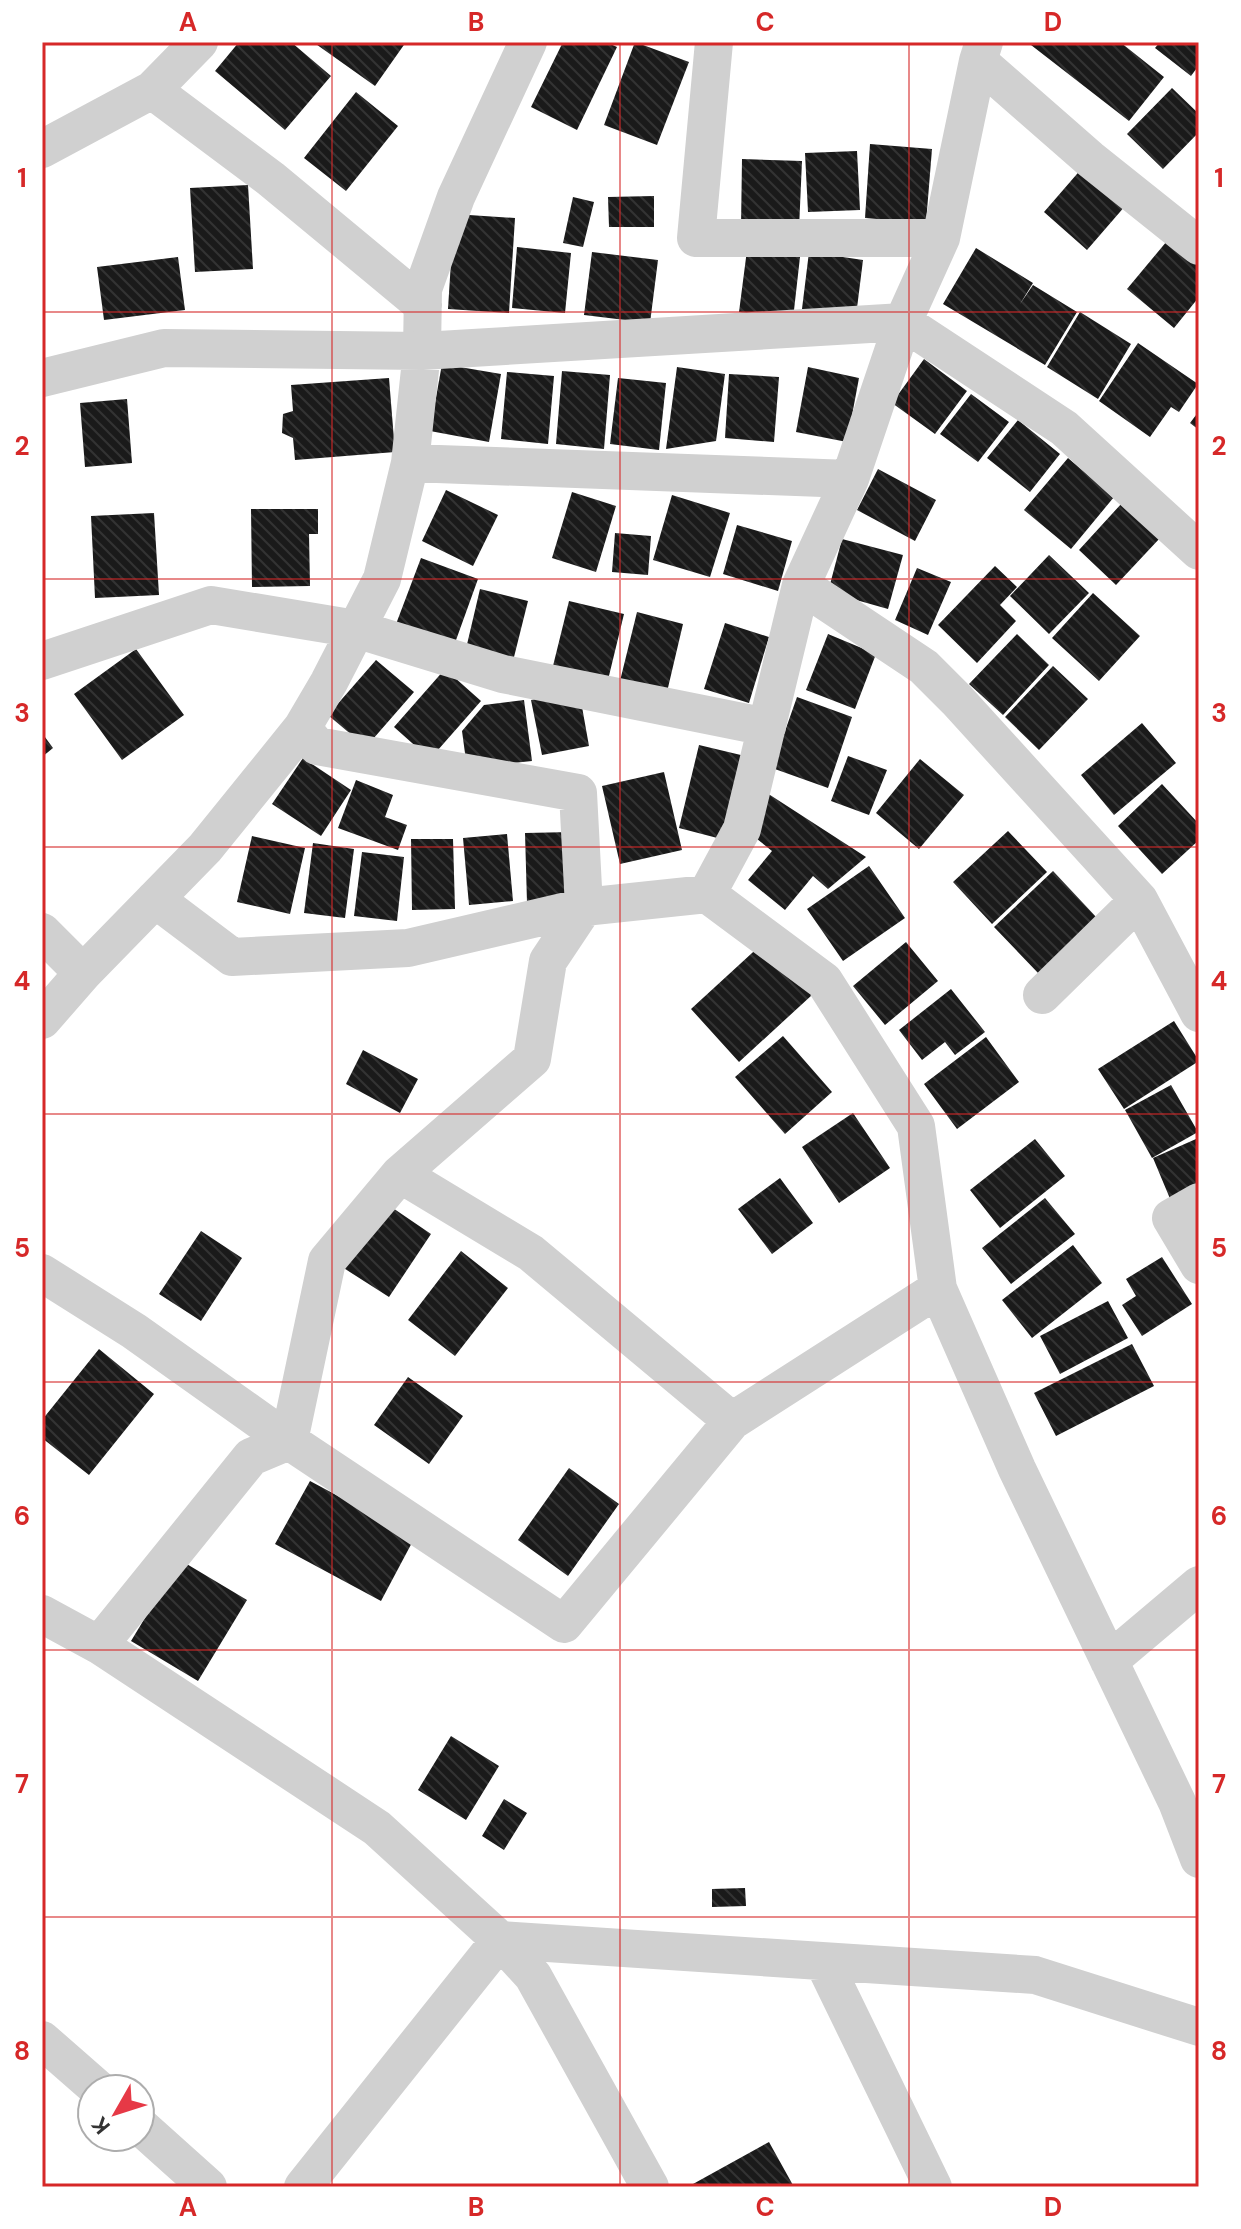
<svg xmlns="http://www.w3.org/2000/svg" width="1241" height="2229" font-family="'DM Sans',sans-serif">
  <defs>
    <pattern id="building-back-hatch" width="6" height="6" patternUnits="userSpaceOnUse" patternTransform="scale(2)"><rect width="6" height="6" fill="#1a1a1a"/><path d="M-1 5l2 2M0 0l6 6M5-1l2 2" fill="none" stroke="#333"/></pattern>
  </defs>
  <rect width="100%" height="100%" fill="#fff"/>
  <!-- building -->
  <path fill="url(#building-back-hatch)" d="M239,42H291L331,76L285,130L215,71Z
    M313,42H406L375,86Z
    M563,42H606L617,47L577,130L531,107Z
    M635,42L689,62L657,145L604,125Z
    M1034,42H1120L1164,77L1129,121L1031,45Z
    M1160,42H1199V65L1191,76L1155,48Z
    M1172,88L1199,114V132L1163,169L1127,134Z
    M356,92L398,126L346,191L304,158Z
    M870,144L932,149L926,223L865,218Z
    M857,151L860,210L808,212L805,153Z
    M742,159L802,161L799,229L741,227Z
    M1083,167L1126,205L1087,250L1044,212Z
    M248,185L253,269L195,272L190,188Z
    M654,196V227H609L608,197Z
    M573,197L594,202L583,247L563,243Z
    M454,214L515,218L509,313L448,309Z
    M1172,235L1199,257V297L1174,328L1127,289Z
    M517,247L571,253L565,313L512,308Z
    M976,248L1033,283L1020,304L1033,285L1077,312L1045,365L943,304Z
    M747,250L800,257L793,319L739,312Z
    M592,252L658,260L650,323L584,315Z
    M809,252L863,260L856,316L802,309Z
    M178,257L185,310L104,320L97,267Z
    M1080,312L1131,344L1098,399L1047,367Z
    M1138,343L1198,384L1179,412L1171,407L1150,437L1099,401Z
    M924,359L967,391L935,434L892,403Z
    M442,364L501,374L489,442L430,431Z
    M677,367L725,374L716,441L666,449Z
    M808,367L859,378L847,442L796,432Z
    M562,371L610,375L604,449L556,444Z
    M507,372L554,376L548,444L501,439Z
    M729,374L779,377L774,442L725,438Z
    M389,378L395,452L295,460L293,438L282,433L283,414L293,411L291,385Z
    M618,378L666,383L659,450L610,444Z
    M971,394L1009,422L978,462L940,434Z
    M127,399L132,463L85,467L80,403Z
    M1199,411V430L1190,423Z
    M1018,420L1060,454L1030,492L987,458Z
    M1068,458L1114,497L1071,549L1024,510Z
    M878,469L936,500L915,541L857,510Z
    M446,490L498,515L473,566L422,541Z
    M572,492L616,506L596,572L552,558Z
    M672,495L730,513L710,577L653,560Z
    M1122,503L1160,538L1116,585L1079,550Z
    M251,509H318V534H309L310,586L252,587Z
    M154,513L159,595L95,598L91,516Z
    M737,525L792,541L778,591L723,574Z
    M615,533L651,536L648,575L612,572Z
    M842,539L903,555L888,609L828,592Z
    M1049,555L1089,593L1049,634L1010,596Z
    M421,558L478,579L451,654L393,632Z
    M995,566L1017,587L1000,605L1016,621L977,663L938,625Z
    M917,568L951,582L928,635L895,620Z
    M480,589L528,601L512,665L465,653Z
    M1093,593L1140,636L1099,681L1052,638Z
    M569,601L624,614L607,684L552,670Z
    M637,612L683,624L667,692L620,681Z
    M725,623L769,637L749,703L704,689Z
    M828,634L876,654L855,709L806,690Z
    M1017,634L1049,665L1003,715L969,684Z
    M136,649L184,715L122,760L74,694Z
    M376,660L414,692L366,747L328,715Z
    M1053,666L1088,699L1039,750L1005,717Z
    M445,669L481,701L430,759L394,727Z
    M579,690L589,746L542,755L531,700Z
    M797,697L852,717L828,788L772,768Z
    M524,700L532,761L467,768L462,731L484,705Z
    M1142,723L1176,763L1114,815L1081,775Z
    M42,733L53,748L42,757Z
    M699,745L745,756L725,840L679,828Z
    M848,756L887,770L869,815L831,801Z
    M303,758L351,790L321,836L272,804Z
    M920,759L964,795L919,849L876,813Z
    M664,772L682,850L620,864L602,786Z
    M356,780L393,795L385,817L407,825L398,850L338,828Z
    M1162,784L1199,824V840L1162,874L1118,826Z
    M767,793L866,857L828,889L813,876L785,910L748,880L772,851L752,835Z
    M1008,831L1047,872L992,924L953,882Z
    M572,832L574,903H527L525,833Z
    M507,834L513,901L469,905L463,838Z
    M252,836L305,848L290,914L237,902Z
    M411,839H453L455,909L412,910Z
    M313,843L354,849L345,918L304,913Z
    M362,852L404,857L397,921L354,916Z
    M869,866L905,918L843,961L807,909Z
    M1053,871L1098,919L1039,974L994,927Z
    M764,942L812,995L739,1062L691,1009Z
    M906,942L938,981L885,1025L853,986Z
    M951,989L985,1032L955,1055L945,1042L922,1060L899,1030Z
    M1174,1021L1199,1061L1124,1109L1098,1069Z
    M783,1036L832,1092L785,1134L735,1077Z
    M986,1037L1019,1082L957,1129L924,1084Z
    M363,1050L418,1079L400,1113L346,1084Z
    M1171,1085L1198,1132L1152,1158L1125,1110Z
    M853,1113L890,1168L839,1203L802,1147Z
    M1035,1139L1065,1176L1000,1228L970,1190Z
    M1196,1139L1199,1145V1189L1171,1201L1153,1158Z
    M780,1178L813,1223L772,1254L738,1209Z
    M1045,1198L1075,1234L1011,1284L982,1248Z
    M384,1202L431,1234L389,1297L342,1267Z
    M201,1231L242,1258L201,1321L159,1294Z
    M1073,1245L1102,1283L1032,1338L1002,1300Z
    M461,1251L508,1288L455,1356L408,1320Z
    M1162,1257L1192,1304L1142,1336L1122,1305L1136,1296L1126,1279Z
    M1108,1301L1128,1338L1060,1374L1040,1336Z
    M1132,1344L1154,1386L1056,1436L1034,1393Z
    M99,1349L154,1394L89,1475L42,1438V1420Z
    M408,1377L463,1416L429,1464L374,1425Z
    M569,1468L619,1504L568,1576L518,1540Z
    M310,1481L415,1537L381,1601L275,1544Z
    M180,1560L247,1600L198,1681L131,1641Z
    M451,1736L499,1766L466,1820L418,1790Z
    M504,1799L527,1813L504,1850L482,1836Z
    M745,1888L746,1906L712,1907V1889Z
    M769,2142L794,2187H694L693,2184Z"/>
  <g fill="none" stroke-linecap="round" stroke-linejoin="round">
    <!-- street -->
    <path stroke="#d0d0d0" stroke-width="38" d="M714,42L696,238H941
      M978,61L1090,159L1199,246
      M152,90L271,179L423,305
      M42,149L152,90L199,42
      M42,378L164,348L422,351L903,322L1064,428L1199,551
      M410,463L850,479
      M801,585L924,667L957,700L1139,900L1199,1013
      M42,661L211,605L356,629L503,674L767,727
      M707,894L742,829L801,585L850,479L903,322L941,238L978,61L984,42
      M155,899L232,957L408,948L584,907L707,894L824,981L916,1126L938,1289L1017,1469L1177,1802L1199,1859
      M42,932L83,973L205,848L302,728L329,682L382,579L410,463L422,351L423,289L456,197L528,42
      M1042,995L1139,900
      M42,1020L83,973
      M400,1174L531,1253L732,1421
      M1199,1202L1171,1218L1199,1265
      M42,1273L134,1331L289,1441L564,1624L732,1421L938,1289
      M42,1614L99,1645L377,1828L500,1940L533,1976L650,2187
      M99,1645L251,1457L289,1441L327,1261L400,1174L532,1059L548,961L584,907L578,793L317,746L302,728
      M1109,1661L1199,1585
      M824,1963L933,2187
      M42,2040L98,2089
      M140,2126L208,2187
      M303,2187L500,1940L1035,1975L1199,2027"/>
  </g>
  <!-- grid -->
  <path fill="none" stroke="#d62828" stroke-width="2" stroke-opacity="0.55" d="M332,42V2187M620,42V2187M909,42V2187M42,312H1199M42,579H1199M42,847H1199M42,1114H1199M42,1382H1199M42,1650H1199M42,1917H1199"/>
  <!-- border -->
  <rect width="1241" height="2229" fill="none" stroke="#ffffff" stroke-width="88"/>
  <!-- north arrow -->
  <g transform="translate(116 2113) rotate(231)"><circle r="38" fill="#ffffff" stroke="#adadad" stroke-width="2"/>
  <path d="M0-6L14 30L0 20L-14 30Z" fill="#e63946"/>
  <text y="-12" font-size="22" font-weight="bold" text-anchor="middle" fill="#333333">K</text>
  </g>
  <rect x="44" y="44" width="1153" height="2141" fill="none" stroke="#d62828" stroke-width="3"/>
  <g font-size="26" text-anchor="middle" font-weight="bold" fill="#d62828">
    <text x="188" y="31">A</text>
    <text x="476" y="31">B</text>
    <text x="765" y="31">C</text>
    <text x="1053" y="31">D</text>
    <text x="22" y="187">1</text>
    <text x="1219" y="187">1</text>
    <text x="22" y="455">2</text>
    <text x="1219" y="455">2</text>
    <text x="22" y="722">3</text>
    <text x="1219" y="722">3</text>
    <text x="22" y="990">4</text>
    <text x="1219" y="990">4</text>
    <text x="22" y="1257">5</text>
    <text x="1219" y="1257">5</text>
    <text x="22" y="1525">6</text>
    <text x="1219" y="1525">6</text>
    <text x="22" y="1793">7</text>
    <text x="1219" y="1793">7</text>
    <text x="22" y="2060">8</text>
    <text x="1219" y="2060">8</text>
    <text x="188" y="2216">A</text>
    <text x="476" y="2216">B</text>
    <text x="765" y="2216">C</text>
    <text x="1053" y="2216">D</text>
  </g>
</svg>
